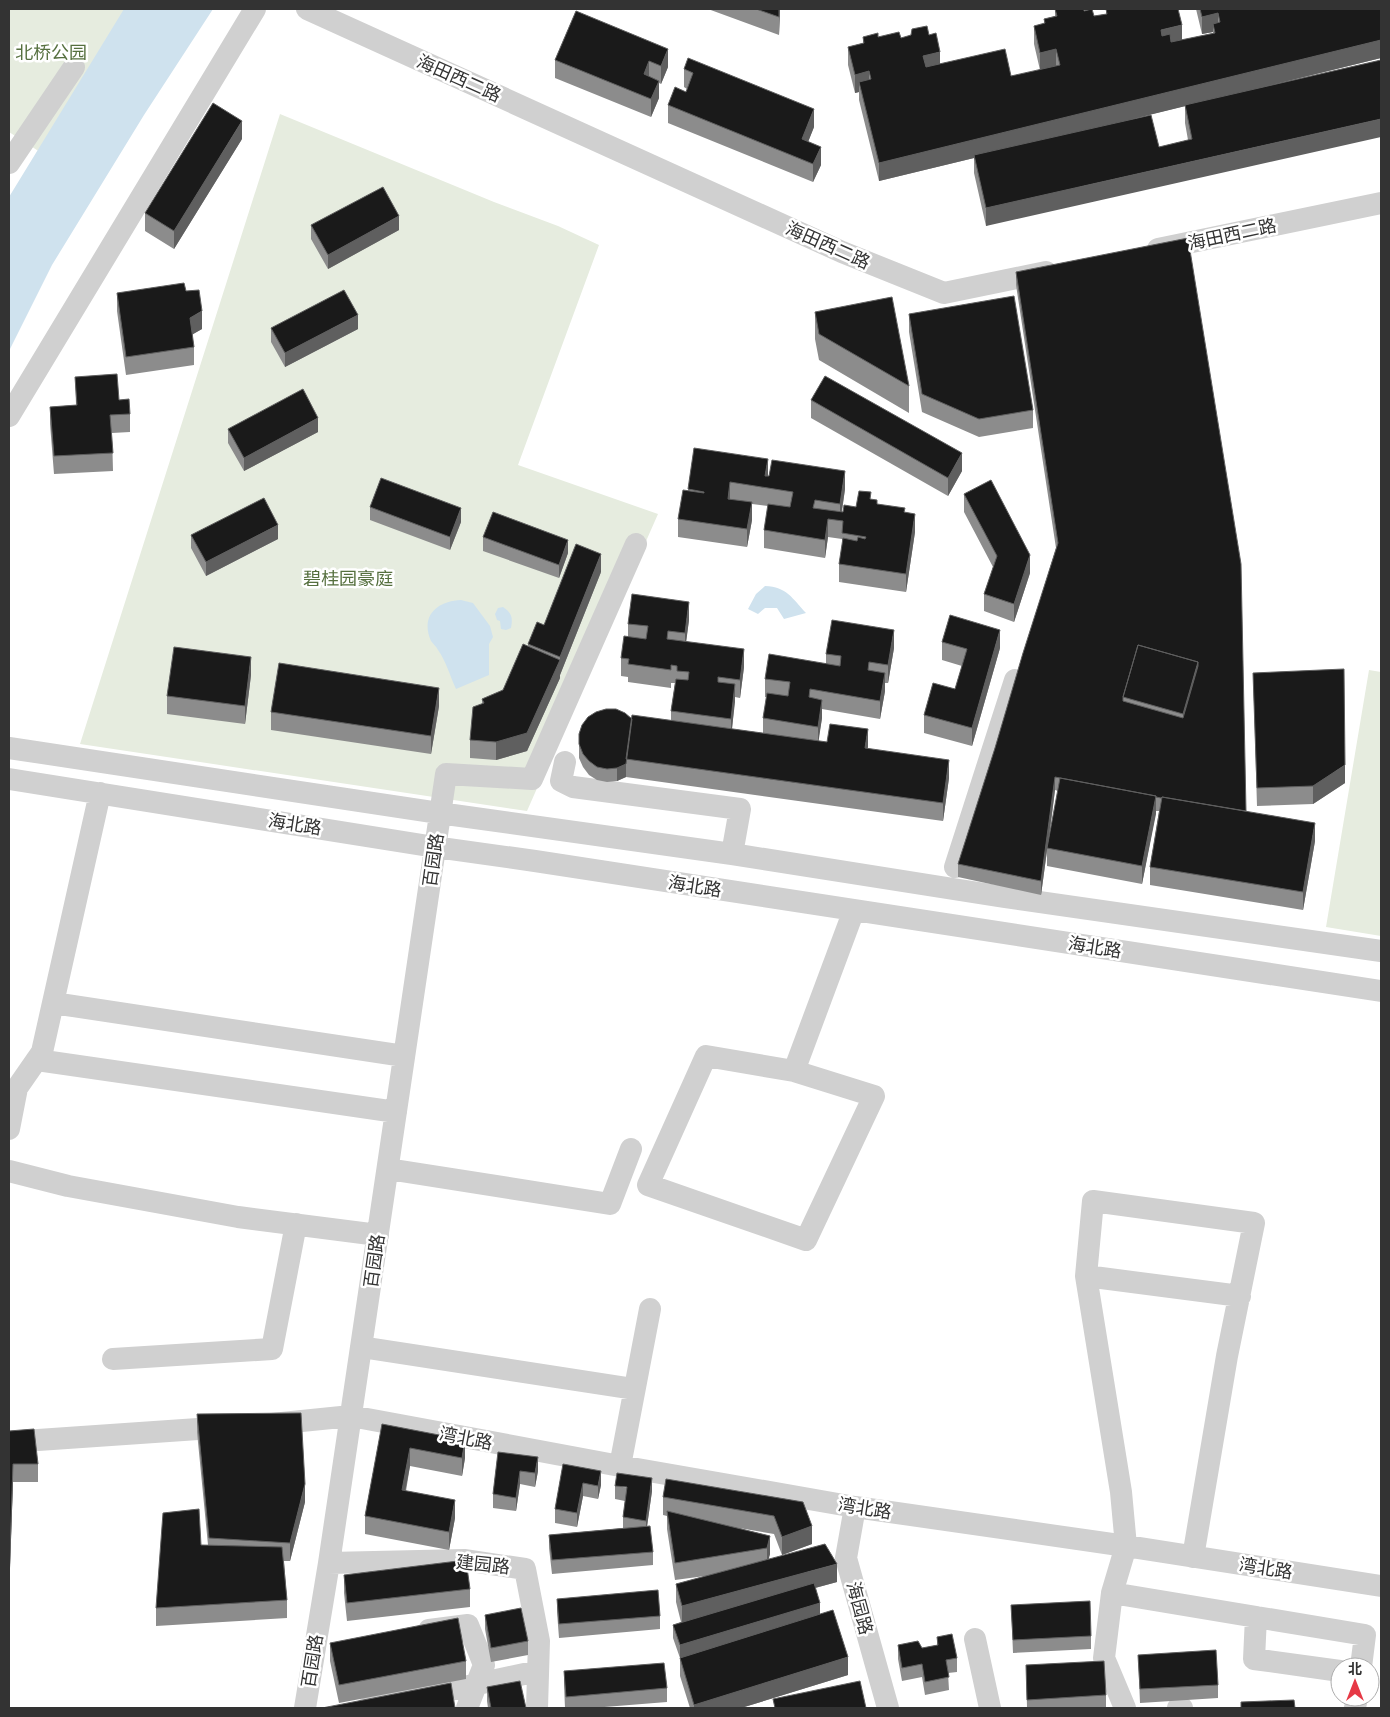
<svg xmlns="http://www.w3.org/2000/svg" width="1390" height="1717" font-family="Mulish,'Noto Sans SC',sans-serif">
  <rect width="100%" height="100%" fill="#fff"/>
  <!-- green -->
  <path fill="#e6ecdf" d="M9,9H127L40,152L9,132Z
    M280,114L494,202L558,226L599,245L518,465L658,514L527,811L80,744Z
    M1369,670L1381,672V936L1326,927Z"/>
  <!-- water -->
  <path fill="#cfe2ee" d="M124,9H213L144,115L52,265L9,351V197Z
    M765,586C787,587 792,598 806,613L784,619L777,608H765L758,614L748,609L756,594Z
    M461,600L473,603L490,626L493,637L489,644V675L456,689C450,676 446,661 438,650C436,646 433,644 431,641C420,616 437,601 461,600Z
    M503,607C512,613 513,618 511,628L506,630L501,629L500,621L497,620L495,614L498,608Z"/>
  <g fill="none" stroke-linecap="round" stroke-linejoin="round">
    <!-- minor -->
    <path stroke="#d0d0d0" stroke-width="22" d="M307,9L842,252L944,293L1046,272
      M9,163L74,67
      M1158,249L1381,203
      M9,416L255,9
      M9,748L439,813L732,854L1004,897L1381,951
      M565,762L561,781L573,787L740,809L732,854
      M9,779L435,847L535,861L1381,991
      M955,867L1015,680
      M53,1003L404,1056
      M37,1060L396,1112
      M794,1071L874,1096L806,1240L648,1185L706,1056L794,1071L854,910
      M9,1129L17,1088L42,1052L100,793
      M388,1169L610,1204L631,1149
      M9,1171L68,1186L238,1217L378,1235
      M1086,1276L1121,1492L1126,1546L1112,1593L1365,1635L1361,1667
      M361,1347L634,1389
      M113,1359L272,1349L296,1224
      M272,1424L351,1416L620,1466L855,1507L1126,1546L1381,1586
      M9,1442L227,1427
      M620,1466L650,1309
      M855,1507L846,1558L888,1708
      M1193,1557L1227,1356L1254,1223L1093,1201L1086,1276L1240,1296
      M329,1563L464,1560L525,1569L539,1641L537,1708
      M1112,1593L1104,1658L1125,1708
      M1256,1617L1254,1659L1340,1671
      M429,1630L468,1625L484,1665L467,1708
      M975,1639L990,1708
      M305,1708L329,1563L446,774L532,779L636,544
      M367,1708L538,1671
      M1178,1708H1182
      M1355,1708L1357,1697"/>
  </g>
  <!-- wall -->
  <path fill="#8c8c8c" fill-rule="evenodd" d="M708,9H780L779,35Z
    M1055,9L1084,11L1094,16L1106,14V9L1182,40L1213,33V32L1202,34L1196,9H1381V58L1272,85L1381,60L986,226L974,173V158L879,181L859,100V92L855,93L848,65V47L863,43V37L901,38L929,35L940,64L1011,76L1040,70L1034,44V26L1044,24V19L1055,16ZM1185,106V123L1188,140L1159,147L1132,119Z
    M576,11L668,67L661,84L659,83V98L651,117L555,78V60Z
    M684,69L814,127L808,142L821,165L813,182L668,123V105L686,92L687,89L684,87Z
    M242,139L174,249L145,231V213Z
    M311,225L399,230L328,269L311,239Z
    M1016,272L1246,811L1315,841L1303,910L1150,885V867L1159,811H1156L1142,884L1047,866V851L1041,895L958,877V864L995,748L1056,548L1016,285ZM1055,790L1058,791L1049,840Z
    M186,291L202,329L192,334L194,347V365L126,375L117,311V293Z
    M815,312L909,386V413L819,360L815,339Z
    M909,314L1033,410V428L979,437L922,412L909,332Z
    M271,328L358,329L285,367L271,342Z
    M75,377L119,400L130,414V432L112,433L113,471L54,474L50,424V407L76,405Z
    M811,400L962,471L948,496L811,418Z
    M228,429L318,432L244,471L228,443Z
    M694,448L768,476L845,489L842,512L856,507L871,499L877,504L905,513L915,532L906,592L839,582V564L842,546V539L828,537L825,558L764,548V530L768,506L752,504V520L747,547L678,537V519L688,491Z
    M964,494L1030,573L1014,622L984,611V594L993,567L964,512Z
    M370,507L461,522L450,550L370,520Z
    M191,535L278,539L206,576L191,548Z
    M483,537L568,553L559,578L483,551Z
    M601,572L560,675V678L527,751L496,760L470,758V740L482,704V699L503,690L528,646V644L544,625Z
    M689,620L686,641L744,667L740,698L735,697L732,729L763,733V718L767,697H765V679L826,663V654L894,648L888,683H885V691L880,719L822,709V718L818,741L867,748L949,778L943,821L626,777L617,781L607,782L597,780L589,775L583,767L579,758V734L632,719L671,720V711L675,683H671V688L628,682V677L621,676V658L628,637V624Z
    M942,642L1000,648L972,746L924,733V715L955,689L962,666L942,660Z
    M1253,673L1345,783L1313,804L1257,806Z
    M251,675L245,724L167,714V696Z
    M439,706L431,754L271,730V712Z
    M197,1414L305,1502L290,1561H284L287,1600V1618L156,1626V1608L201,1545H208L197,1432Z
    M382,1424L465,1458L462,1476L410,1466L406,1491L455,1518L449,1550L365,1534V1516Z
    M9,1431L38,1464V1482H13L9,1597Z
    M498,1452L538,1471L535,1487L520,1484L516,1511L493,1508V1494Z
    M563,1464L601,1485L598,1499L583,1496L577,1527L555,1523V1509Z
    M615,1486L652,1491L647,1526L653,1552V1565L552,1574L549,1548V1535L623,1528V1517L625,1501L615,1499Z
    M663,1497L803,1502L812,1544L782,1555L774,1534L739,1528L770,1536V1554L768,1559L837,1582L815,1588L820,1614L848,1675L741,1708H690L680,1676V1658L673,1638V1625L681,1622L676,1602V1584L705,1576L675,1580L667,1529V1516L663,1515Z
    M344,1575L470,1589V1607L347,1621L344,1593Z
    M557,1599L660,1616V1629L559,1638L557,1612Z
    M1011,1605L1091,1636V1649L1013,1653Z
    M485,1615L528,1641V1655L491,1662L485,1629Z
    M937,1637L957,1658V1672L948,1673L949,1690L925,1695L922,1677L902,1681L898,1659V1645L922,1648L937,1645Z
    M330,1643L466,1661V1679L339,1703L330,1661Z
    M1138,1655L1218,1685V1698L1140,1703Z
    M1026,1665L1106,1695V1708H1027Z
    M564,1671L667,1688V1702L592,1708H565L564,1685Z
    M487,1687L526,1708H488L487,1701Z"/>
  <!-- shaded-wall -->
  <path fill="#5f5f5f" d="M779,9H780L779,35Z
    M1218,13V31L1213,24V32L1202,34V17Z
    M1182,25V43L1161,48V30Z
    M1381,40V58L974,158V155V158L879,181V163Z
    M668,49V67L661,84V66Z
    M1056,49V67L1040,71V53Z
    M940,52V70L923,74V56Z
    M649,61V79L644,74Z
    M869,71V89L859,82V92L855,93V75Z
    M659,81V98L651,117V99Z
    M814,109V127L802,157V139Z
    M1381,119V137L986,226V208Z
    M242,121V139L174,249V231Z
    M821,147V165L813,182V164Z
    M399,216V230L328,269V255Z
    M202,311V329L190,336V318Z
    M358,315V329L285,367V353Z
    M318,418V432L244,471V458Z
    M962,453V471L948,496V478Z
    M768,459V477L765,476Z
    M845,471V489L840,522V504Z
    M730,482V500L728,499Z
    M752,502V520L747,547V529Z
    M461,508V522L450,550V537Z
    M915,514V532L906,592V574Z
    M828,519V537L825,558V540Z
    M278,525V539L206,576V562Z
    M568,540V553L559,578V565Z
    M601,554V572L560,675V657Z
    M1030,555V573L1014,622V604Z
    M689,602V620L685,651V633Z
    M894,630V648L888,683V665Z
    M1000,630V648L972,746V728Z
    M744,649V667L740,698V680Z
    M251,657V675L245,724V706Z
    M560,660V678L527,751L496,760V742Z
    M1198,662V680L1183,732V714Z
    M885,673V691L880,719V701Z
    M735,684V702L731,737V719Z
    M439,688V706L431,754V736Z
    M822,700V718L818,745V727Z
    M868,729V747L865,766V748Z
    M949,760V778L943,821V803Z
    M626,764V777L617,781V768Z
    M1345,765V783L1313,804V786Z
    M1055,777V790L1041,895V881Z
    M1156,796V814L1142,884V866Z
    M1315,823V841L1303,910V892Z
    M465,1440V1458L462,1476V1458Z
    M410,1448V1466L402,1508V1490Z
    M538,1457V1471L535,1487V1473Z
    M13,1464V1482L9,1597V1579Z
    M520,1471V1484L516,1511V1498Z
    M601,1471V1485L598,1499V1486Z
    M652,1478V1491L646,1534V1521Z
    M583,1483V1496L577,1527V1513Z
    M305,1484V1502L290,1561V1543Z
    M455,1500V1518L449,1550V1532Z
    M812,1526V1544L782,1555V1537Z
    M770,1536V1554L767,1566V1548Z
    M837,1564V1582L682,1624V1606Z
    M820,1603V1617L680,1658V1645Z
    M848,1657V1675L741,1708H694V1705Z"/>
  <!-- building -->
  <path fill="#1a1a1a" stroke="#5f5f5f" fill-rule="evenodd" d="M756,9H779V17Z
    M1055,9H1084V11L1092,9L1094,16L1107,14L1106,9H1178L1182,25L1161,30L1162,36L1170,34L1171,42L1215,33L1213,24L1220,22L1218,13L1202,17L1200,9H1381V40L879,163L859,82L871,79L869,71L855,75L848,47L864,43L863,37L878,33V37L899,32L901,38L911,35L912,29L927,26L929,35L936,33L940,52L923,56L926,67L1005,49L1011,76L1060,65L1056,49L1040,53L1034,26L1045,23L1044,19L1057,16Z
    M576,11L668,49L661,66L649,61L644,74L659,81L651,99L555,60Z
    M688,58L814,109L802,139L821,147L813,164L668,105L675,87L686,92L693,73L684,69Z
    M1381,60V119L986,208L974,155L1151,115L1159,147L1192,139L1185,105Z
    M213,103L242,121L174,231L145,213Z
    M383,187L399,216L328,255L311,225Z
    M1188,238L1241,564L1246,811L1162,797L1161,798L1156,797V796L1055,777L1041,881L958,864L995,748L1023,653L1058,543L1016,272ZM1138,645L1198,662V666L1183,718L1123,701V697Z
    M184,283L186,291L199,290L202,311L190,318L194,347L126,357L117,293Z
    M344,290L358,315L285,353L271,328Z
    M1014,296L1033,410L979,419L922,394L909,314Z
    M892,297L909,386L819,334L815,312Z
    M117,374L119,400L129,399L130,414L110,415L113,453L54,456L50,407L77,405L75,377Z
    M825,376L962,453L948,478L811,400Z
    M303,389L318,418L244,458L228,429Z
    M694,448L768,459L765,476H769L772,460L845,471L840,504L815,500L813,508L843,512L844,505L856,507L859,491L871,492L870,499L877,500V504L905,508L904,512L915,514L906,574L839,564L843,538L857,541L858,537L865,539L866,537L842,533L843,521L828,519L825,540L764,530L768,504L790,507L793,492L730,482L728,499L752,502L747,529L678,519L683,490L704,493V492L688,489Z
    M381,478L461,508L450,537L370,507Z
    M991,480L1030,555L1014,604L984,594L997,556L964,494Z
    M264,498L278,525L206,562L191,535Z
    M493,512L568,540L559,565L483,537Z
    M576,544L601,554L560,657L528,644L537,622L544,625Z
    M632,594L689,602L685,633L668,631L667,639L744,649L740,680L718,677V682L735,684L731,719L671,711L676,679L688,680L689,672L677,671V666L671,665V670L628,664L629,659L621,658L624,636L646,639L648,626L628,624Z
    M950,615L1000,630L972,728L924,715L933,683L955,689L967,649L942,642Z
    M832,620L894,630L888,665L869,662L868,670L885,673L880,701L810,689L809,697L822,700L818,727L763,718L767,693L788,696L790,682L765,679L769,654L840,666L841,656L826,654Z
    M523,644L560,660L527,733L496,742L470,740L473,707L484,703L482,699L503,690Z
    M1138,645L1198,662L1183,714L1123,697Z
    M174,647L251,657L245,706L167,696Z
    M279,663L439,688L431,736L271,712Z
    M1344,669L1345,765L1313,786L1257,788L1253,673Z
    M606,709H616L625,713L632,719L626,764L617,768L607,769L597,767L589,761L583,754L579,744V734L582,725L588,717L596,712Z
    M632,715L827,742L830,724L868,729L865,748L949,760L943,803L626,759Z
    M1060,778L1156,796L1142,866L1047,848Z
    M1162,797L1315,823L1303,892L1150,867Z
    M301,1413L305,1484L290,1543L209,1538L197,1414Z
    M382,1424L465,1440L462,1458L410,1448L402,1490L455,1500L449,1532L365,1516Z
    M34,1429L38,1464H13L9,1579V1431Z
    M498,1452L538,1457L535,1473L520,1471L516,1498L493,1494Z
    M563,1464L601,1471L598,1486L583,1483L577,1513L555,1509Z
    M617,1473L652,1478L646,1521L623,1517L627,1487L615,1486Z
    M666,1479L803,1502L812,1526L782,1537L774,1516L663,1497Z
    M199,1509L201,1545L282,1547L287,1600L156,1608L163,1513Z
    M667,1511L770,1536L767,1548L675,1563Z
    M650,1526L653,1552L552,1560L549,1535Z
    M825,1544L837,1564L682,1606L676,1584Z
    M466,1560L470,1589L347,1603L344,1575Z
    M814,1583L820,1603L680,1645L673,1625Z
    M658,1590L660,1616L559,1624L557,1599Z
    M1090,1601L1091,1636L1013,1640L1011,1605Z
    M521,1608L528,1641L491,1648L485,1615Z
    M833,1610L848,1657L694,1705L680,1658Z
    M458,1618L466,1661L339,1685L330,1643Z
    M952,1634L957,1658L946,1660L949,1677L925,1682L922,1664L902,1668L898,1645L918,1641L922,1648L938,1645L937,1637Z
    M1216,1650L1218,1685L1140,1689L1138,1655Z
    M1104,1661L1106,1695L1027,1700L1026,1665Z
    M664,1663L667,1688L566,1697L564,1671Z
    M520,1681L526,1708H491L487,1687Z
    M860,1681L866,1708H775L773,1699Z
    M451,1683L455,1708H322Z
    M1294,1700L1295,1708H1241V1702Z"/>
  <g text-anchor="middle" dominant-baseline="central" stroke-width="5" stroke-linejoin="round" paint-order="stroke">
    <!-- park labels -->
    <g font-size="18" fill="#56703f" stroke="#fff">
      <text x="51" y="52">北桥公园</text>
      <text x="348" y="578">碧桂园豪庭</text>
    </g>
    <!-- street labels -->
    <g font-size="18" fill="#333" stroke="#fff">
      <text transform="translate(459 78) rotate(24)">海田西二路</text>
      <text transform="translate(1232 234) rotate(-12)">海田西二路</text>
      <text transform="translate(828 245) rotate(24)">海田西二路</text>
      <text transform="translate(295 824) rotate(9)">海北路</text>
      <text transform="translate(433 860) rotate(-82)">百园路</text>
      <text transform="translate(695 886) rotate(9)">海北路</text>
      <text transform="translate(1095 947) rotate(9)">海北路</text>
      <text transform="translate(374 1261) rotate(-82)">百园路</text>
      <text transform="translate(466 1438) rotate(11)">湾北路</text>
      <text transform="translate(865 1508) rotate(9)">湾北路</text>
      <text transform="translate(483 1564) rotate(6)">建园路</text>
      <text transform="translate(1266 1568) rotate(9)">湾北路</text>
      <text transform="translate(860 1608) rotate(75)">海园路</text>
      <text transform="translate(312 1661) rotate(-81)">百园路</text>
    </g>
  </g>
  <!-- border -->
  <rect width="1390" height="1717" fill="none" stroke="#333333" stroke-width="20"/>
  <!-- north arrow -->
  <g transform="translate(1355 1682)"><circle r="24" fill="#ffffff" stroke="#adadad"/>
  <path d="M0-4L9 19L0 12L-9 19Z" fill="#e63946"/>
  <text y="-8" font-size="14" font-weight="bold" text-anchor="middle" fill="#333333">北</text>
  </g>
</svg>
